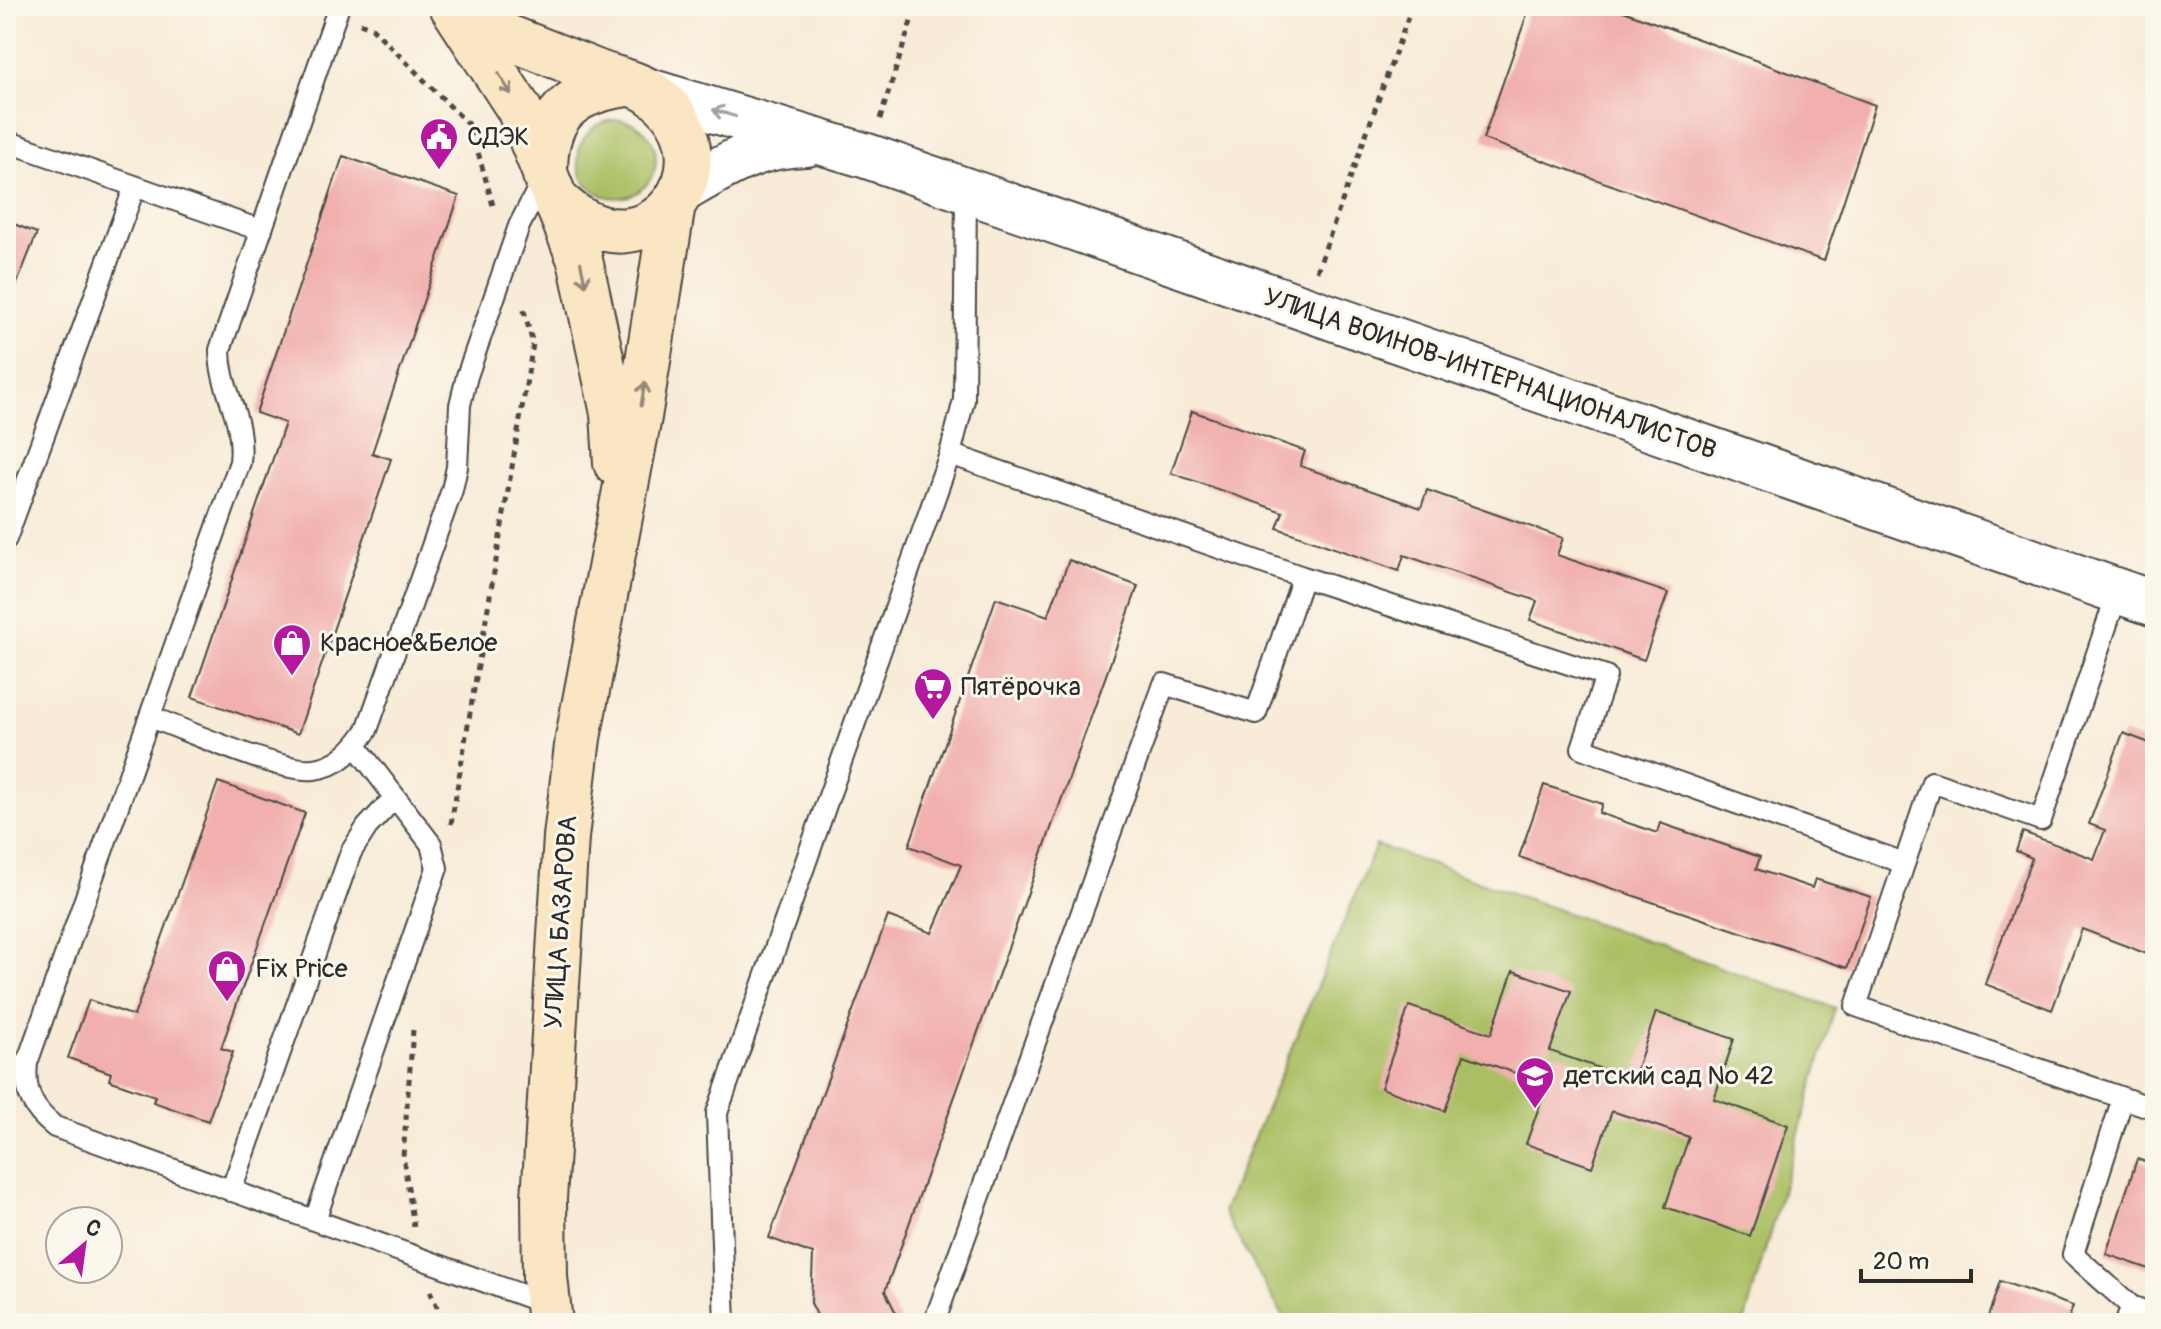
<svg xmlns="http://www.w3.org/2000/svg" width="2161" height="1329" font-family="Pangolin,sans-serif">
  <rect width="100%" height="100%" fill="#fbf7ec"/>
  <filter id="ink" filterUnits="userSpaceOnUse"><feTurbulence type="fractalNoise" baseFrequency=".0125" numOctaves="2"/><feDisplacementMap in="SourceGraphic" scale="16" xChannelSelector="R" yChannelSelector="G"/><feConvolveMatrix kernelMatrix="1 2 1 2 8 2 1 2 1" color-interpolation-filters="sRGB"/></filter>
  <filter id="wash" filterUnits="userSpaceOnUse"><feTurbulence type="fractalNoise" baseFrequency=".006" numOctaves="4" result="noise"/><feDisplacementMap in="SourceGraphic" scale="32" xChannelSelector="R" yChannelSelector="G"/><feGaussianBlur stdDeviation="1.8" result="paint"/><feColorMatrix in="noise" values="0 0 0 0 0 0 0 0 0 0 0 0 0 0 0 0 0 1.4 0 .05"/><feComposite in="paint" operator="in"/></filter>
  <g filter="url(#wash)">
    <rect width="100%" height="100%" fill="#f8ebd7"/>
    <!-- green -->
    <path fill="#aabf64" stroke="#6a7548" stroke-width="2" d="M578 159a39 39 0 1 1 78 0a39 39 0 1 1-78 0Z
      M1376,845L1835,1008L1744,1323H1287L1223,1212Z"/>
    <g id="blocks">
      <!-- building -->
      <path fill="#f1b0ae" d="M1530,6H1610L1875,105L1824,261L1483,139Z
        M343,156L459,196L372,453L391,459L298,734L192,697L285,423L256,413Z
        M6,221L37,233L6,311Z
        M1192,411L1305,451L1300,466L1421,508L1427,490L1563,538L1557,555L1668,593L1644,660L1530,620L1537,601L1404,555L1399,571L1277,528L1283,512L1171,473Z
        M1069,560L1138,586L885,1291L901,1323H800L817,1315L811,1303L813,1254L769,1238L888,916L932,933L961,865L909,846L996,598L1048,616Z
        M2123,733L2155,745V957L2082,929L2052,1010L1985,984L2032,858L2016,851L2023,832L2094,859L2105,830L2089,824Z
        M218,782L305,813L221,1048L233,1052L208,1121L153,1102L155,1096L109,1080L111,1073L68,1058L89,1000L134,1016Z
        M1544,785L1602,804L1599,813L1657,833L1660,823L1760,857L1756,869L1812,888L1815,879L1871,897L1847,968L1519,857Z
        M1513,971L1571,991L1550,1051L1633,1080L1656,1012L1734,1039L1714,1099L1788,1125L1750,1236L1665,1207L1689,1137L1612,1111L1592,1167L1526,1144L1547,1084L1464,1055L1445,1111L1381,1088L1409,1006L1491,1034Z
        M2137,1159L2155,1165V1271L2106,1254Z
        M2000,1281L2073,1306L2067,1323H1986Z"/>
    </g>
  </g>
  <g filter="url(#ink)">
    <use href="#blocks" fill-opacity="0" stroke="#4a4845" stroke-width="2"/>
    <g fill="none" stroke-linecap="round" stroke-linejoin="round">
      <defs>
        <path id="service" d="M339,6L220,350C220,392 245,415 240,462L27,1063C24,1092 32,1109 55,1127L547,1304
          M6,141L260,230
          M950,454L1303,577
          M6,539L135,186
          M2118,591L2041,820L1932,782L1856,1006L2155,1109
          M150,717C187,730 280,773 314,769C339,766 354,749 367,730L452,490L457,467L460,405L467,376L519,226L545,175
          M2123,1098L2073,1254L2131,1306
          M231,1191L351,852L367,827L395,797
          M315,1220L437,868L431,844L356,746
          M725,1323L717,1113L950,454L964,400L966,192
          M934,1323L1164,684L1256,713L1303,577L1606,676L1582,748L1904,863
          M2126,1323L2131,1306L2155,1315"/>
        <path id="tertiary" d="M649,91L867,156L2155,604
          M681,191C723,167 757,144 807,144"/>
        <path id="secondary" d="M452,6L519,109L580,260L613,413L616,463
          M462,19C508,37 554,55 599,73C615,79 637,83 651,93C743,156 649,290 557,201
          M545,175C544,115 569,92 627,84
          M550,1323L545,1277L544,1199L566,837L578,738L639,417L673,204"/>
      </defs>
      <!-- service casing -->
      <use href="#service" stroke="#4a4845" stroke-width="24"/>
      <!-- tertiary casing -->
      <use href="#tertiary" stroke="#4a4845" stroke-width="48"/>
      <!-- secondary casing -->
      <use href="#secondary" stroke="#4a4845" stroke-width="48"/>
      <!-- path -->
      <path stroke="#4a4845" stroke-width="5" stroke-dasharray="6 6" stroke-linecap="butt" d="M360,23L372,28L471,127L494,209
        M880,119L916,6
        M1317,271L1412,6
        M451,824L533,344L523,307
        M413,1030L403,1156L414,1227
        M430,1291L444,1323
        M6,1316L24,1323"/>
      <!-- service -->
      <use href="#service" stroke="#fff" stroke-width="20"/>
      <!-- tertiary -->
      <use href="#tertiary" stroke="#fff" stroke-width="44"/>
      <!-- secondary -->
      <use href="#secondary" stroke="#fbe6c4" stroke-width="44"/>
    </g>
    <!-- one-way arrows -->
    <defs><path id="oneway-shaft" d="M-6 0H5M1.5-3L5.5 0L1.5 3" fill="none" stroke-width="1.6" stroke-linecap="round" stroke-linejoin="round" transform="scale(2)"/></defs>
    <g stroke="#938878">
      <use href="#oneway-shaft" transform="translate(505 84) rotate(59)"/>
      <use href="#oneway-shaft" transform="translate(583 274) rotate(78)"/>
      <use href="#oneway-shaft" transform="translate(643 394) rotate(-81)"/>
    </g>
    <use stroke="#a0a0a0" href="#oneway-shaft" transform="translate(724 113) rotate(-163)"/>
  </g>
  <!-- icons -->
  <defs>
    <symbol id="civic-pin" viewBox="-11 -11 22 30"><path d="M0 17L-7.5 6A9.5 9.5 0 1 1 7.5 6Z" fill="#b5179e" stroke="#fbf7ec"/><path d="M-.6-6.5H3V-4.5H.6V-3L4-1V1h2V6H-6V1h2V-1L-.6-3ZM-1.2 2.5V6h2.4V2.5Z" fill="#fff"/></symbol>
    <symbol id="shop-pin" viewBox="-11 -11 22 30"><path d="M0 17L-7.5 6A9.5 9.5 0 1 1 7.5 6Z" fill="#b5179e" stroke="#fbf7ec"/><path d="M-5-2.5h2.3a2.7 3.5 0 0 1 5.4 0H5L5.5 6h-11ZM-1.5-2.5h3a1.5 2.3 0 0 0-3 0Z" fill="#fff"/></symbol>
    <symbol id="supermarket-pin" viewBox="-11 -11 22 30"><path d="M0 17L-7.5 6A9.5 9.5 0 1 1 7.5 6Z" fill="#b5179e" stroke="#fbf7ec"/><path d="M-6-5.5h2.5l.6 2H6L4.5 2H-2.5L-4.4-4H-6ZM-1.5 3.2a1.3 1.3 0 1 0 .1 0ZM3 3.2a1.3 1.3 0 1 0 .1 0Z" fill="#fff"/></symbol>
    <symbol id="school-pin" viewBox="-11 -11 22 30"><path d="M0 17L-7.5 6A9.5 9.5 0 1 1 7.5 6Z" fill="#b5179e" stroke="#fbf7ec"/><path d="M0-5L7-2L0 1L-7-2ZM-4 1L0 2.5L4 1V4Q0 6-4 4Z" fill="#fff"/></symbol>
  </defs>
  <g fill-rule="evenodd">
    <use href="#civic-pin" x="417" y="115" width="44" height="60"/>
    <use href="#shop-pin" x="270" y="621" width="44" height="60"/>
    <use href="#supermarket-pin" x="911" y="665" width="44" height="60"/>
    <use href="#shop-pin" x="205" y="947" width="44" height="60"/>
    <use href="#school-pin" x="1513" y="1054" width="44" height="60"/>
  </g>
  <g text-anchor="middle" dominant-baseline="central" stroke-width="6" stroke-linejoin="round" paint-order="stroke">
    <!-- poi labels -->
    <g font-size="26" fill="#2b2b2b" stroke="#fbf7ec" text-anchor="start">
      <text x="467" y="137">СДЭК</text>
      <text x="320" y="643">Красное&amp;Белое</text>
      <text x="961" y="687">Пятёрочка</text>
      <text x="255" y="969">Fix Price</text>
      <text x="1563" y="1076">детский сад № 42</text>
    </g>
    <!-- street labels -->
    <g font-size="26" fill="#2b2b2b" stroke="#fbf7ec">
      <text transform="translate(1490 374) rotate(19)">УЛИЦА ВОИНОВ-ИНТЕРНАЦИОНАЛИСТОВ</text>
      <text transform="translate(561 922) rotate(-86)">УЛИЦА БАЗАРОВА</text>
    </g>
  </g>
  <!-- margin -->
  <rect width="2161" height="1329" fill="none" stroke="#fbf7ec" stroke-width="32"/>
  <!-- north arrow -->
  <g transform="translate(84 1245) rotate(29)"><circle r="38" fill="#fbf7ec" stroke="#a8a59f" stroke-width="2"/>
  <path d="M0-6L14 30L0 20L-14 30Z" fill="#b5179e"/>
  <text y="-12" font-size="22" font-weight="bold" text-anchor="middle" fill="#2b2b2b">С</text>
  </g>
  <!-- scale -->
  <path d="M1861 1269v12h110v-12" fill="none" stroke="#2b2b2b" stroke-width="4"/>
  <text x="1873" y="1269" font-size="24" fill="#2b2b2b" stroke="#fbf7ec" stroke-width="6" paint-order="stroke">20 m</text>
</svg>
